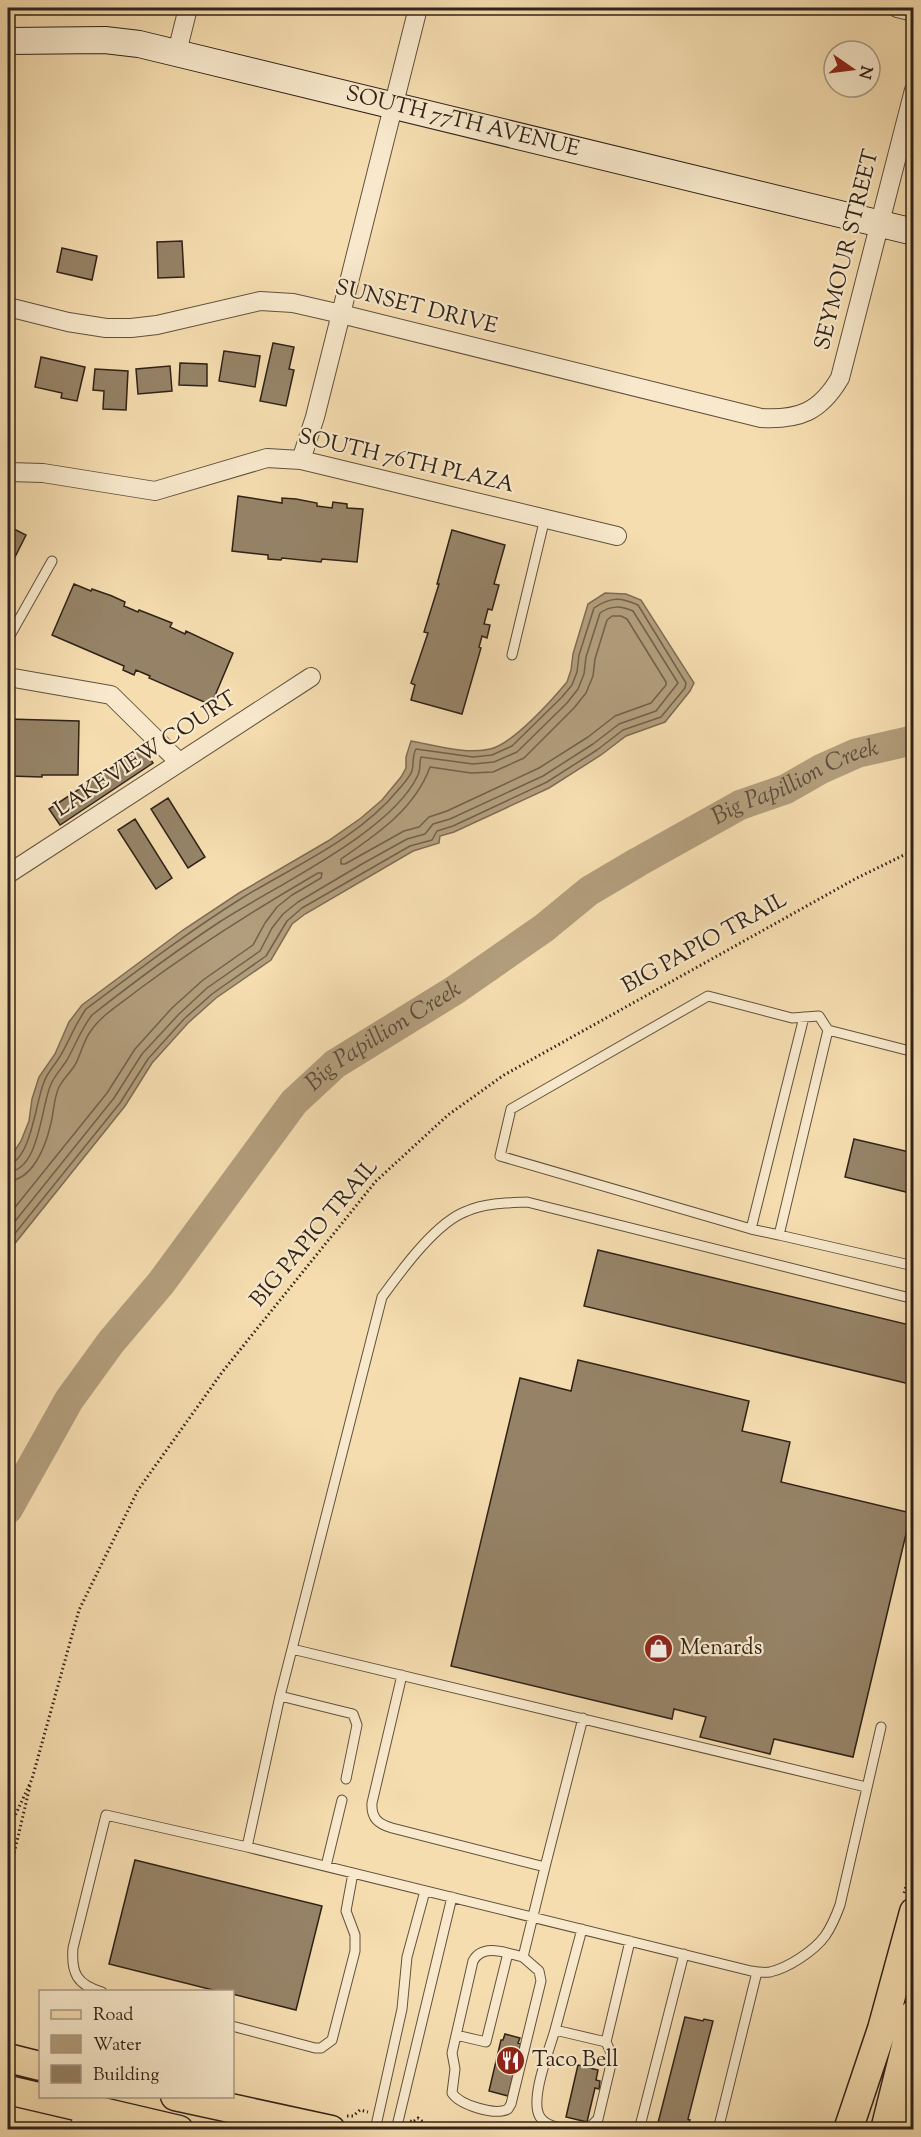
<svg xmlns="http://www.w3.org/2000/svg" width="921" height="2137" font-family="'Sorts Mill Goudy',serif">
  <rect width="100%" height="100%" fill="#f5ddb0"/>
  <filter id="stains"><feTurbulence type="fractalNoise" baseFrequency=".00333" numOctaves="4"/><feColorMatrix values="0 0 0 0 .2 0 0 0 0 .09 0 0 0 0 .02 0 0 0 .5 -.17"/></filter>
  <radialGradient id="worn" r=".72"><stop offset=".6" stop-color="#630" stop-opacity="0"/><stop offset="1" stop-color="#630" stop-opacity=".3"/></radialGradient>
  <!-- water -->
  <path fill="#b29d7c" stroke="#7e6c54" stroke-width="1.5" d="M605,593L626,594L641,600L694,683L690,691L665,722L626,736L601,755L549,788L454,832L440,836L439,843L413,851L305,914L292,924L271,960L216,998L188,1023L152,1063L125,1106L8,1252V1161L21,1141L29,1121L32,1099L39,1077L55,1054L69,1022L82,1005L183,930L239,893L328,841L361,818L382,800L401,777L406,768V757L411,741C434,745 468,755 490,749C513,744 552,700 567,682L571,670L573,654L588,604Z"/>
  <g fill="none" stroke-linecap="round" stroke-linejoin="round">
    <!-- shore -->
    <path stroke="#71604a" stroke-width="1.5" d="M612,616H621L627,619L666,682V685L651,703L615,716L588,737L539,768L447,811L429,817L419,827L404,831L345,864H341V859C376,835 415,809 430,767L471,773L493,772L524,758L574,708L586,693L593,676L595,659L607,620Z
      M8,1164C31,1161 36,1100 44,1082C47,1073 54,1066 59,1058C69,1042 74,1026 86,1009C137,971 188,932 242,898C296,865 358,839 399,789C403,784 410,777 412,771C414,763 412,756 416,749L473,757L492,755L512,746L562,697L572,685L577,672L579,655L594,608C610,597 620,597 638,605L686,683L685,688L661,717L623,730L597,750L547,782L453,826L437,831L432,840L410,846L302,908L287,921L266,956L212,994L184,1019L148,1059L120,1103L8,1242
      M8,1172C40,1170 41,1105 51,1084C55,1075 62,1068 67,1060C76,1044 81,1029 92,1015C134,982 177,950 221,921C275,886 392,832 418,775C421,769 419,762 421,757L473,764L494,762L517,752L567,703L578,689L584,674L586,657L600,613C611,605 621,606 633,611L678,683L656,711L619,724L593,744L543,776L450,819L433,824L425,834L407,839L362,864L298,902L283,914L272,928L260,951L207,988L179,1014L142,1054L114,1098L8,1230
      M8,1181C32,1180 45,1148 50,1127C54,1114 53,1100 59,1087C63,1079 70,1073 75,1065C81,1054 83,1042 90,1032C102,1014 122,1003 138,990C196,947 256,909 318,873H322L321,878L292,895L277,907L265,923L253,945L203,980L172,1008L135,1049L107,1093L8,1216"/>
    <!-- river -->
    <path stroke="#b29d7c" stroke-width="30" id="s1" d="M8,1509L69,1400L111,1342L161,1283L294,1102L335,1064L455,990L544,928L589,891L638,862L740,805L786,789L821,769L857,753L914,740"/>
  </g>
  <!-- building -->
  <path fill="#968367" stroke="#302218" stroke-width="1.5" d="M182,241L184,277L158,278L157,242Z
    M62,248L97,256L92,280L57,272Z
    M273,343L294,347L289,369L294,370L286,406L260,401Z
    M224,351L260,356L255,387L219,381Z
    M41,357L85,367L77,401L61,398L62,393L35,387Z
    M180,363L207,364V386L179,385Z
    M170,366L172,391L138,394L136,369Z
    M95,369L128,371L126,410L103,409L104,391L93,390Z
    M238,496L282,503V498L296,499L317,503V506L332,508L333,502L347,504V508L363,509L357,562L322,559L321,562L282,558L281,560L268,559V555L232,551Z
    M8,526L26,535L10,567L13,569L8,579Z
    M452,530L505,545L494,584L499,585L492,610L488,609L484,624L490,625L487,638L482,636L479,647L481,648L462,714L411,700L415,685L411,683L428,633L424,632L439,584H437Z
    M74,584L91,591L92,589L112,596L125,602L124,606L138,612L139,610L172,623L170,627L185,634L186,631L233,653L211,705L149,678L150,676L136,670L134,675L123,670L124,666L52,635Z
    M8,719L79,721L78,775H42V777L8,776Z
    M143,747L153,763L60,825L49,809Z
    M168,798L205,857L188,868L151,809Z
    M135,819L172,878L156,889L118,830Z
    M854,1139L914,1153V1194L845,1177Z
    M598,1250L914,1326V1385L584,1306Z
    M578,1360L749,1401L742,1431L790,1442L781,1482L911,1513L853,1757L774,1739L770,1754L700,1737L706,1717L674,1709L672,1719L451,1666L520,1378L571,1391Z
    M135,1860L322,1906L296,2010L232,1994V1992H221L109,1964Z
    M685,2017L703,2021L704,2019L713,2021L688,2119L690,2120L687,2130H675L676,2127L658,2123Z
    M505,2034L520,2038L518,2043L521,2044L508,2096L489,2091L501,2040H503Z
    M578,2065L598,2070L596,2080L600,2081L599,2089L595,2088L587,2122L566,2117Z"/>
  <g fill="none" stroke-linecap="round" stroke-linejoin="round">
    <defs>
      <path id="lane" d="M8,639L52,561
        M512,655L545,518
        M804,1017L751,1229L500,1156L511,1109L708,996L792,1018L819,1016L828,1030
        M914,1052L828,1030L779,1235L914,1266
        M751,1229L779,1235
        M292,1649L866,1787
        M402,1675L372,1803C371,1818 378,1824 392,1828L545,1867L523,1957C506,1953 483,1943 473,1961L452,2053L455,2069L452,2093C460,2105 495,2116 508,2109L511,2104L541,1981L539,1971L523,1957
        M280,1696L353,1714L357,1725L346,1779
        M247,1847L280,1696L382,1297C401,1271 436,1222 467,1211C486,1203 507,1203 527,1202L914,1299
        M326,1866L342,1800
        M545,1867L583,1718
        M582,1929L555,2030L606,2042L630,1941
        M102,1992C77,1985 71,1973 73,1948L106,1815L247,1847L751,1971C757,1972 764,1973 770,1972C788,1968 814,1951 825,1936C832,1926 836,1916 840,1905L881,1727
        M232,2026L315,2048H321L332,2040L355,1951V1935L346,1911L353,1873
        M555,2030C550,2048 529,2100 540,2117C546,2126 559,2128 569,2130
        M456,2035L486,2042L508,1953
        M75,2130L79,2109
        M375,2130L402,2009L407,1957L425,1891
        M396,2130L452,1897
        M584,2130L593,2124L598,2119L612,2060V2055L606,2042
        M639,2130L684,1954
        M718,2130L757,1972"/>
      <path id="street" d="M897,8L914,12
        M177,52L188,8
        M8,307L68,322L106,328H131L157,325L260,301L293,303L341,314L761,418C799,420 820,412 840,378L914,90
        M301,460L315,417L418,8
        M8,472L43,473L155,491L267,458L301,460L617,536
        M8,677L111,695L179,762
        M8,874L311,677"/>
      <g id="secondary">
        <path id="s2" d="M8,41L105,40L139,44L914,232"/>
      </g>
      <path id="primary" d="M8,2058L40,2066
        M8,2090L179,2130
        M175,2096L331,2130
        M848,2130L882,2029L914,1912
        M885,2130L914,2014
        M909,2130L914,2114"/>
    </defs>
    <!-- lane casing -->
    <use href="#lane" stroke="#61513e" stroke-width="11"/>
    <!-- street casing -->
    <use href="#street" stroke="#61513e" stroke-width="20"/>
    <!-- secondary casing -->
    <use href="#secondary" stroke="#302218" stroke-width="28"/>
    <!-- primary casing -->
    <use href="#primary" stroke="#302218" stroke-width="31"/>
    <!-- path -->
    <path stroke="#302218" stroke-width="3" stroke-dasharray="1.5 3" stroke-linecap="butt" d="M8,1831L32,1779L79,1610L138,1490L223,1371L376,1181L448,1115L504,1075L855,879L914,850
      M8,1879L30,1786
      M904,1893L914,1860
      M347,2116H353L360,2110L368,2112
      M410,2121L413,2122L418,2118L430,2127L439,2130"/>
    <!-- lane -->
    <use href="#lane" stroke="#f8e9cc" stroke-width="9"/>
    <!-- street -->
    <use href="#street" stroke="#f8e9cc" stroke-width="18"/>
    <!-- secondary -->
    <use href="#secondary" stroke="#f8e9cc" stroke-width="26"/>
    <!-- primary -->
    <use href="#primary" stroke="#f5ddb0" stroke-width="28"/>
  </g>
  <!-- icons -->
  <defs>
    <symbol id="shop-disc" viewBox="-11 -11 22 22"><circle r="9.5" fill="#8f2418" stroke="#f8e9cc"/><path d="M-5-2.5h2.3a2.7 3.5 0 0 1 5.4 0H5L5.5 6h-11ZM-1.5-2.5h3a1.5 2.3 0 0 0-3 0Z" fill="#fff"/></symbol>
    <symbol id="restaurant-disc" viewBox="-11 -11 22 22"><circle r="9.5" fill="#8f2418" stroke="#f8e9cc"/><path d="M-5-6h1v4h1v-4h1v4h1v-4h1v5L-1.5 .5V6h-2V.5L-5-1ZM5-6V6H3V1.5H1.5Q1.5-4 5-6Z" fill="#fff"/></symbol>
  </defs>
  <g fill-rule="evenodd">
    <use href="#shop-disc" x="642" y="1632" width="33" height="33"/>
    <use href="#restaurant-disc" x="494" y="2044" width="33" height="33"/>
  </g>
  <g text-anchor="middle" dominant-baseline="central" stroke-width="4.5" stroke-linejoin="round" paint-order="stroke">
    <!-- street labels -->
    <g font-size="22" fill="#302218" stroke="#f8e9cc">
      <text stroke="none"><textPath href="#s2" startOffset="464">SOUTH 77TH AVENUE</textPath></text>
      <text transform="translate(848 250) rotate(-76)">SEYMOUR STREET</text>
      <text transform="translate(416 308) rotate(14)">SUNSET DRIVE</text>
      <text transform="translate(406 462) rotate(13)">SOUTH 76TH PLAZA</text>
      <text transform="translate(146 755) rotate(-33)">LAKEVIEW COURT</text>
      <text transform="translate(705 944) rotate(-29)">BIG PAPIO TRAIL</text>
      <text transform="translate(315 1234) rotate(-50)">BIG PAPIO TRAIL</text>
    </g>
    <!-- poi labels -->
    <g font-size="22" fill="#302218" stroke="#f8e9cc" text-anchor="start">
      <text x="680" y="1649">Menards</text>
      <text x="532" y="2061">Taco Bell</text>
    </g>
    <!-- water labels -->
    <g font-size="24" font-style="italic" fill="#5e4d3b" stroke="#f8e9cc">
      <text stroke="none"><textPath href="#s1" startOffset="1096">Big Papillion Creek</textPath></text>
      <text stroke="none"><textPath href="#s1" startOffset="610">Big Papillion Creek</textPath></text>
    </g>
  </g>
  <!-- margin -->
  <rect width="921" height="2137" fill="none" stroke="#f5ddb0" stroke-width="30"/>
  <rect x="9" y="9" width="903" height="2119" fill="none" stroke="#302218" stroke-width="3"/>
  <rect x="15" y="15" width="891" height="2107" fill="none" stroke="#302218" stroke-width="1.5"/>
  <!-- legend -->
  <rect x="39" y="1990" width="195" height="108" fill="#f8e9cc" stroke="#a89984" stroke-width="1.5"/>
  <rect x="51" y="2010" width="30" height="9" fill="#f5ddb0" stroke="#a89984" stroke-width="1.5"/>
  <text x="93" y="2020" font-size="18" fill="#302218">Road</text>
  <rect x="51" y="2035" width="30" height="18" fill="#b29d7c" stroke="#a89984" stroke-width="1.5"/>
  <text x="93" y="2050" font-size="18" fill="#302218">Water</text>
  <rect x="51" y="2065" width="30" height="18" fill="#968367" stroke="#a89984" stroke-width="1.5"/>
  <text x="93" y="2080" font-size="18" fill="#302218">Building</text>
  <!-- north arrow -->
  <g transform="translate(852 69) rotate(104)"><circle r="28" fill="#f8e9cc" stroke="#a89984" stroke-width="1.5"/>
  <path d="M0-4.5L10 22L0 15L-10 22Z" fill="#8f2418"/>
  <text y="-9" font-size="16" font-weight="bold" text-anchor="middle" fill="#302218">N</text>
  </g>
  <rect width="100%" height="100%" filter="url(#stains)"/>
  <rect width="100%" height="100%" fill="url(#worn)"/>
</svg>
